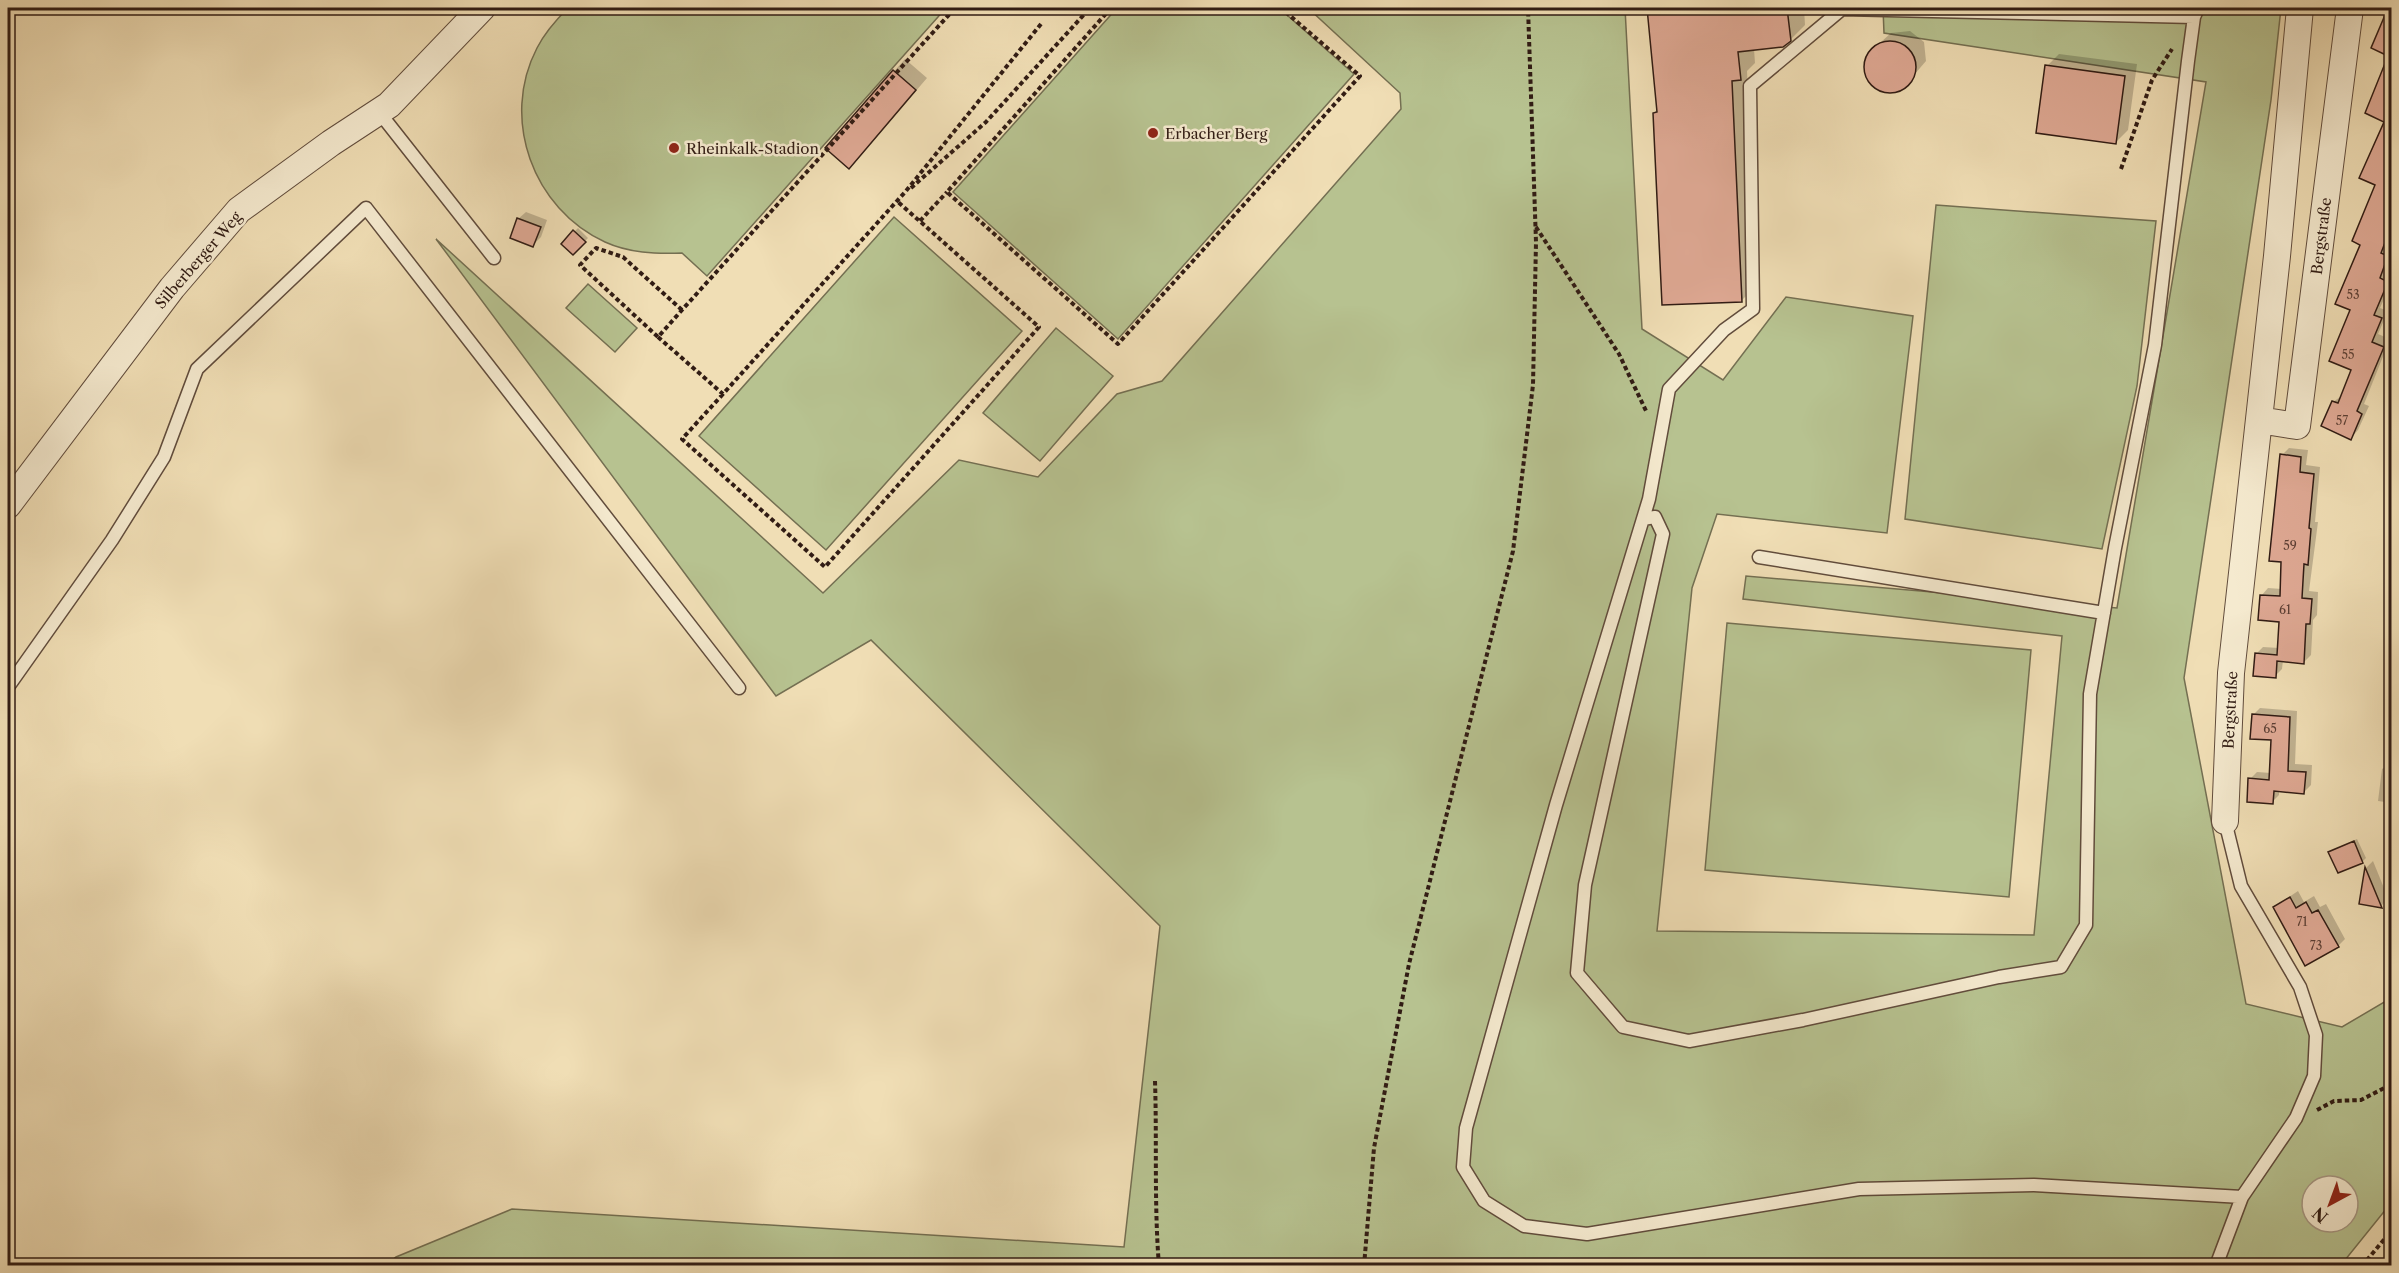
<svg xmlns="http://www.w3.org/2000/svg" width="2399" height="1273" font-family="'Libre Caslon Text',serif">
  <rect width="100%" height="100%" fill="#f0deb5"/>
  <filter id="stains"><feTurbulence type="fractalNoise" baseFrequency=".00333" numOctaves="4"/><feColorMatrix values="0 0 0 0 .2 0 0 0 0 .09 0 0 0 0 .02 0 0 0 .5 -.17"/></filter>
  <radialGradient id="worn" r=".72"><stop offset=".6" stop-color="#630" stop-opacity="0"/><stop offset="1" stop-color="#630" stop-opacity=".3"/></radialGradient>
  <!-- green -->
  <path fill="#b7c290" stroke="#746f52" stroke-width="1.5" fill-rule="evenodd" d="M568,8H946L707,276L682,253C655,254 629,253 605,242C533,209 500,119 537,48C545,32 556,20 568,8Z
    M1117,8H1279L1354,74L1118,339L953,192Z
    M1308,8H1625L1642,329L1723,380L1786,297L1913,316L1887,533L1717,514L1692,588L1657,931L2034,935L2062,636L1743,599L1746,576L2117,608L2206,82L1884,33L1883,8H2281L2271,100L2184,678L2246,1004L2342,1027L2391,998V1203L2341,1265L385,1266L396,1257L512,1209L1124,1247L1160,926L871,640L776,696L436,239L823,593L959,460L1038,477L1117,394L1162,381L1401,109L1400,93ZM2312,1186H2348V1222H2312Z
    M1936,205L2156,221L2137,386L2102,549L1905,519Z
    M894,217L1022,331L826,550L699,436Z
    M588,284L637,328L615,352L566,308Z
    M1056,328L1113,376L1040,461L983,413Z
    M1727,623L2031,650L2009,897L1705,870Z"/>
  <!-- shadow -->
  <path fill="#0003" d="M1037,8H1048L1043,13Z
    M1649,8H1804L1805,25L1790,40L1754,49L1755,63L1747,71L1757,285L1742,300L1654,113L1658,109Z
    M2389,8H2392V234L2387,246L2392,247V257L2386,271L2392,273V281L2380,308L2388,311L2378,334L2390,339L2364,404L2369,406L2358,430L2351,438L2333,402L2343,395L2353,369L2352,310L2362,244L2377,185L2386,121L2390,55L2373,48Z
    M1910,31L1924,42L1926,61L1902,89L1883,91L1868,79L1866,60L1871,51L1891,33Z
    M2059,54L2137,64L2128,130L2116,142L2047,66Z
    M905,59L927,78L861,155L827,148Z
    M526,212L547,220L541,237L533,245L518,219Z
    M578,228L588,238L573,253L563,243Z
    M2289,448L2308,450L2306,465L2320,467L2315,522H2318L2309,591L2318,592L2317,615L2313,620L2311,655L2304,662L2283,660L2282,669L2275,676L2256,654L2263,647L2279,648L2280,620L2261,596L2268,588L2282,589V455Z
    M2260,708L2297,711L2295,764L2312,765L2311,785L2304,792L2279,790V795L2272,802L2250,779L2257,772L2271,773L2273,739L2253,715Z
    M2392,762V803L2378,801L2382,769Z
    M2357,839L2366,858L2362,862L2330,852Z
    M2373,861L2386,893L2392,863V908L2384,906L2385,902L2381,906L2361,903L2366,868Z
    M2298,891L2304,902L2314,896L2320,907L2326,904L2345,939L2338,946L2274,907Z"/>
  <!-- building -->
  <path fill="#dea893" stroke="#311c14" stroke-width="1.5" d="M1647,8H1787L1791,41L1783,47L1738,52L1741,80L1732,81L1742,302L1662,305L1653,113L1657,112Z
    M2388,8H2391V227L2381,253L2388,256L2380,278L2388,282L2374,315L2382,318L2372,342L2384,347L2357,411L2362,414L2351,440L2321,426L2332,401L2338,403L2351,370L2329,361L2350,310L2335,304L2360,245L2352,241L2375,185L2359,178L2384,122L2365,113L2388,56L2371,48Z
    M1864 67a26 26 0 1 1 52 0a26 26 0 1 1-52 0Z
    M2045,65L2125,76L2116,144L2036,133Z
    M893,70L916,90L849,169L825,148Z
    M517,218L541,227L533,247L510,238Z
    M573,230L586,242L573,255L561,244Z
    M2280,454L2301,457L2300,472L2314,474L2309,528L2311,529L2308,565L2304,564L2302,598L2312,599L2310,624H2306L2304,664L2277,661L2276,678L2253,676L2255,653L2277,655L2279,622L2258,620L2260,595L2280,596L2281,562L2269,561Z
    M2252,714L2290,717L2288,771L2306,772L2304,794L2274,791L2273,804L2247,802L2248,778L2269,780L2271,740L2250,739Z
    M2354,841L2363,863L2338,873L2328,852Z
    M2365,867L2382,908L2359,904Z
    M2290,897L2296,908L2306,902L2312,913L2318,910L2339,947L2305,966L2273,907Z"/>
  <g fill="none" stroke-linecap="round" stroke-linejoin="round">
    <defs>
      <path id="service" d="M2194,17L1842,9L1750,86L1753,309L1724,330L1669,389L1649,499L1556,805L1466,1128L1463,1167L1484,1201L1524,1226L1587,1234L1859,1189L2034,1185L2242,1197
        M379,112L494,258
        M1643,519L1655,517L1663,534L1585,885L1577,973L1623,1027L1689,1041L1803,1020L1999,977L2061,967L2086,925L2090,694L2115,548L2155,345L2188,61L2194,17L2198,8
        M1759,557L2104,613
        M8,687L112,540L164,457L197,369L366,208L739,688
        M2216,1266L2242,1197L2296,1118L2314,1076L2316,1035L2300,987L2241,886L2225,821"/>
      <path id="minor" d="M2259,420L2297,426L2350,8
        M8,505L172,288L239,210L331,143L389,105L482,8
        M2225,821L2231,673L2277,256L2300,8"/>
    </defs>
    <!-- service casing -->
    <use href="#service" stroke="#614c3c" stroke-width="15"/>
    <!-- minor casing -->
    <use href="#minor" stroke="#614c3c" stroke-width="28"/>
    <!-- path -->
    <path stroke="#311c14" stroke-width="4" stroke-dasharray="4.5 3" stroke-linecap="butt" d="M1111,8L947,192L1118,344L1360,76L1281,8
      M2121,169L2152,80L2172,49
      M911,188L986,122L1090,8
      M920,221L947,192
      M1536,227L1619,354L1647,413
      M682,310L623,257L596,248L580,265L658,337L682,310L955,8
      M658,337L723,394L906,191L1041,24
      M723,394L682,439L825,567L1039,327L897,201
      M1155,1081C1157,1142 1154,1204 1159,1266
      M2317,1110L2334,1101L2361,1100L2392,1084
      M1364,1266L1374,1148L1409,964L1513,551L1533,385L1536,242L1528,8
      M2362,1266L2392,1230"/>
    <!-- service -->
    <use href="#service" stroke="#f5eacf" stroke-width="12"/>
    <!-- minor -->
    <use href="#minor" stroke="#f5eacf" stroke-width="26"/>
  </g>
  <!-- markers -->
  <g fill="#8f2418" stroke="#f5eacf" stroke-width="2">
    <circle cx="1153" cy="133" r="6"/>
    <circle cx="674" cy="148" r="6"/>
  </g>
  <g text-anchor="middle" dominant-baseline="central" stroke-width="5" stroke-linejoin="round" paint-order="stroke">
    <!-- number labels -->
    <g font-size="12" fill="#5c3f34">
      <text x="2353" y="294">53</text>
      <text x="2348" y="354">55</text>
      <text x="2342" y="420">57</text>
      <text x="2290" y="545">59</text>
      <text x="2285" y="609">61</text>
      <text x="2270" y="728">65</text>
      <text x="2302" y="921">71</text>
      <text x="2316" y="945">73</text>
    </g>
    <!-- poi labels -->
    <g font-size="15" fill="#311c14" stroke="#f5eacf" text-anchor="start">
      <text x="1165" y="133">Erbacher Berg</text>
      <text x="686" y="148">Rheinkalk-Stadion</text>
    </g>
    <!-- street labels -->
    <g font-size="15" fill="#311c14" stroke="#f5eacf">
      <text transform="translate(2321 236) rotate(-83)">Bergstraße</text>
      <text transform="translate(198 260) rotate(-49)">Silberberger Weg</text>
      <text transform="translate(2230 710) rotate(-87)">Bergstraße</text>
    </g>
  </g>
  <!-- margin -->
  <rect width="2399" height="1273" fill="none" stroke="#f0deb5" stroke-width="30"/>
  <rect x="9" y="9" width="2381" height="1255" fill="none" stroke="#311c14" stroke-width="3"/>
  <rect x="15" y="15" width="2369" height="1243" fill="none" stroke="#311c14" stroke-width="1.5"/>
  <!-- north arrow -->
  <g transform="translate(2330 1204) rotate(221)"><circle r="28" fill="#f5eacf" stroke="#a79884" stroke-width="1.5"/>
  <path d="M0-4.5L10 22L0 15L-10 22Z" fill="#8f2418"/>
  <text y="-9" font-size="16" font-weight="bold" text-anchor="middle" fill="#311c14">N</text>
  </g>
  <rect width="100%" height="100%" filter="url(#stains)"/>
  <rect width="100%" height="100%" fill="url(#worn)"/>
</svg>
